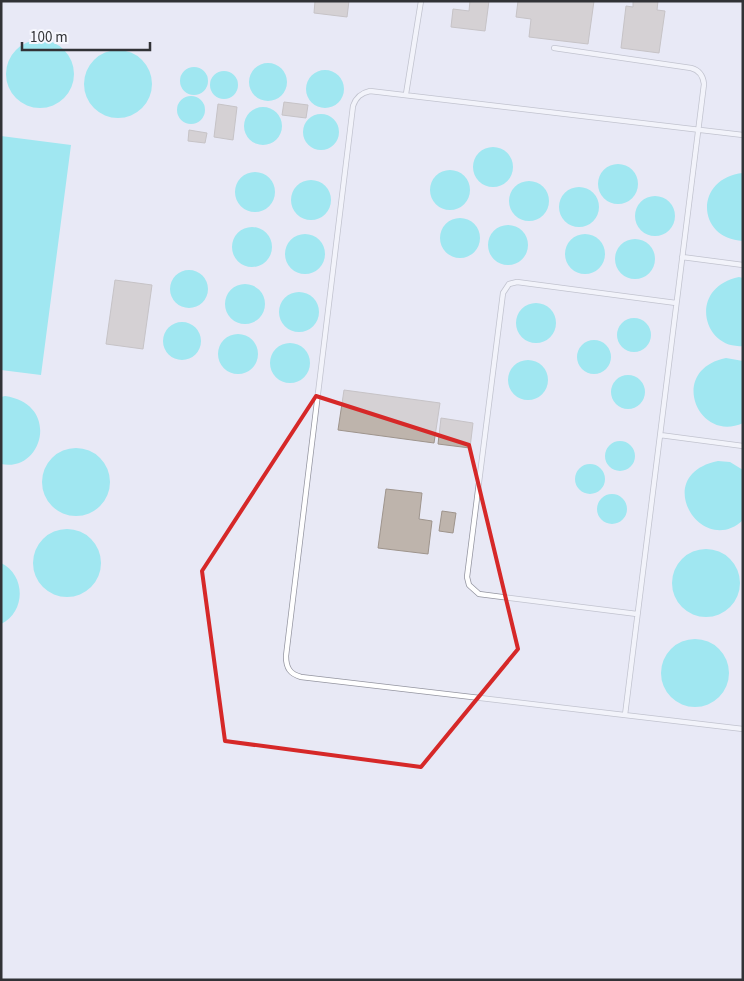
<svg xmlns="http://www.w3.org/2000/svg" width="744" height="981" font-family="'Source Sans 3',sans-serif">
  <rect width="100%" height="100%" fill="#e8e9f5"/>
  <!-- water -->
  <path fill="#4ae4eb" d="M6 74a34 34 0 1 1 68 0a34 34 0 1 1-68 0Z
    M84 84a34 34 0 1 1 68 0a34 34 0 1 1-68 0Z
    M249 82a19 19 0 1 1 38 0a19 19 0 1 1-38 0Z
    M180 81a14 14 0 1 1 28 0a14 14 0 1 1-28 0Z
    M306 89a19 19 0 1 1 38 0a19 19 0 1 1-38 0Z
    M210 85a14 14 0 1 1 28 0a14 14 0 1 1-28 0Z
    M177 110a14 14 0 1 1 28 0a14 14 0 1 1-28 0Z
    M244 126a19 19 0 1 1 38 0a19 19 0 1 1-38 0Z
    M303 132a18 18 0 1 1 36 0a18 18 0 1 1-36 0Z
    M1,136L71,145L41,375L1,370Z
    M473 167a20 20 0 1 1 40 0a20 20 0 1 1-40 0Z
    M598 184a20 20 0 1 1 40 0a20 20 0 1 1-40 0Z
    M430 190a20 20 0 1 1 40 0a20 20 0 1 1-40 0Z
    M235 192a20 20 0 1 1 40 0a20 20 0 1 1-40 0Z
    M743,173V241C696,239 694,178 743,173Z
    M291 200a20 20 0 1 1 40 0a20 20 0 1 1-40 0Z
    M509 201a20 20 0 1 1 40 0a20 20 0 1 1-40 0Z
    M559 207a20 20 0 1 1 40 0a20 20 0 1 1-40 0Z
    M635 216a20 20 0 1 1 40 0a20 20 0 1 1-40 0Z
    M440 238a20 20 0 1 1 40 0a20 20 0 1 1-40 0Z
    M488 245a20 20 0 1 1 40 0a20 20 0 1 1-40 0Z
    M232 247a20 20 0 1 1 40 0a20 20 0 1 1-40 0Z
    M565 254a20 20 0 1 1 40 0a20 20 0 1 1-40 0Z
    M285 254a20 20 0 1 1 40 0a20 20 0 1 1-40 0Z
    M615 259a20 20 0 1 1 40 0a20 20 0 1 1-40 0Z
    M170 289a19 19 0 1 1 38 0a19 19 0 1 1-38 0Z
    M739,277L743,278V346C703,350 687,288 739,277Z
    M225 304a20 20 0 1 1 40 0a20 20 0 1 1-40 0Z
    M279 312a20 20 0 1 1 40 0a20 20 0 1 1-40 0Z
    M516 323a20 20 0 1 1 40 0a20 20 0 1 1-40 0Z
    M617 335a17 17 0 1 1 34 0a17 17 0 1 1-34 0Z
    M163 341a19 19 0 1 1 38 0a19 19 0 1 1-38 0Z
    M218 354a20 20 0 1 1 40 0a20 20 0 1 1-40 0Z
    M577 357a17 17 0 1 1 34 0a17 17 0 1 1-34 0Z
    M270 363a20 20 0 1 1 40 0a20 20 0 1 1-40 0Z
    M726,358L743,361V423C698,444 667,370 726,358Z
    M508 380a20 20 0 1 1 40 0a20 20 0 1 1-40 0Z
    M611 392a17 17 0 1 1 34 0a17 17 0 1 1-34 0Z
    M5,396C61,404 43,473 1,464V397Z
    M605 456a15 15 0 1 1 30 0a15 15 0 1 1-30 0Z
    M42 482a34 34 0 1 1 68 0a34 34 0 1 1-68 0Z
    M718,461L730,462L743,470V520C702,559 649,475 718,461Z
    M575 479a15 15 0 1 1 30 0a15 15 0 1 1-30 0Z
    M597 509a15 15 0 1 1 30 0a15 15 0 1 1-30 0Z
    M33 563a34 34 0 1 1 68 0a34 34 0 1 1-68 0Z
    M672 583a34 34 0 1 1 68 0a34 34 0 1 1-68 0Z
    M1,563C26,575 26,612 1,624Z
    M661 673a34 34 0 1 1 68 0a34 34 0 1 1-68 0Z"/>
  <!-- building -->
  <path fill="#beb4ac" stroke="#9e948c" d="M315,1H349L347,17L314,13Z
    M470,1H489L485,31L451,27L453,9L469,11Z
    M518,1H594L588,44L529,37L531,19L516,17Z
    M633,1H658L657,10L665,11L659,53L621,48L626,6L633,7Z
    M284,102L308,105L306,118L282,115Z
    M218,104L237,107L233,140L214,137Z
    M189,130L207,133L205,143L188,141Z
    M115,280L152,285L143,349L106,344Z
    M344,390L440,403L434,443L338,430Z
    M441,418L473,423L470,448L438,444Z
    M386,489L422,493L419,519L432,521L428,554L378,548Z
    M442,511L456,513L453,533L439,531Z"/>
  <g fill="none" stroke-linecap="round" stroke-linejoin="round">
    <defs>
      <path id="service" d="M554,48L691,68C699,70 703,75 704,84L625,715
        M406,94L421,1
        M743,135L370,91C361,93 356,97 353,106L286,656C286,668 290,674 301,677L743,729
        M682,257L743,265
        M660,435L743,446
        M637,614L479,594L469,585L467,577L503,293L509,284L517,282L676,303"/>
    </defs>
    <!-- service casing -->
    <use href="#service" stroke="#9495a0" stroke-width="6"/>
    <!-- service -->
    <use href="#service" stroke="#fff" stroke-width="4.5"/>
  </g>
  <!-- marked area -->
  <path d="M0 0H744V981H0ZM316,396L469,445L518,649L421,767L225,741L202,571Z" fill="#e8e9f5" fill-opacity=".55" fill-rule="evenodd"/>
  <path fill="none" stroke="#d62828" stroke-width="4" stroke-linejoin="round" d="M316,396L469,445L518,649L421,767L225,741L202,571Z"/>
  <!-- border -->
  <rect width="744" height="981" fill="none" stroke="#313236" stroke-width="5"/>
  <!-- scale -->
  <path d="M22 42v8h128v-8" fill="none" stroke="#313236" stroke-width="2.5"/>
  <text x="30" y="42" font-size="15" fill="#313236" stroke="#f6f7fe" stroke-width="4" paint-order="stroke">100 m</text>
</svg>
